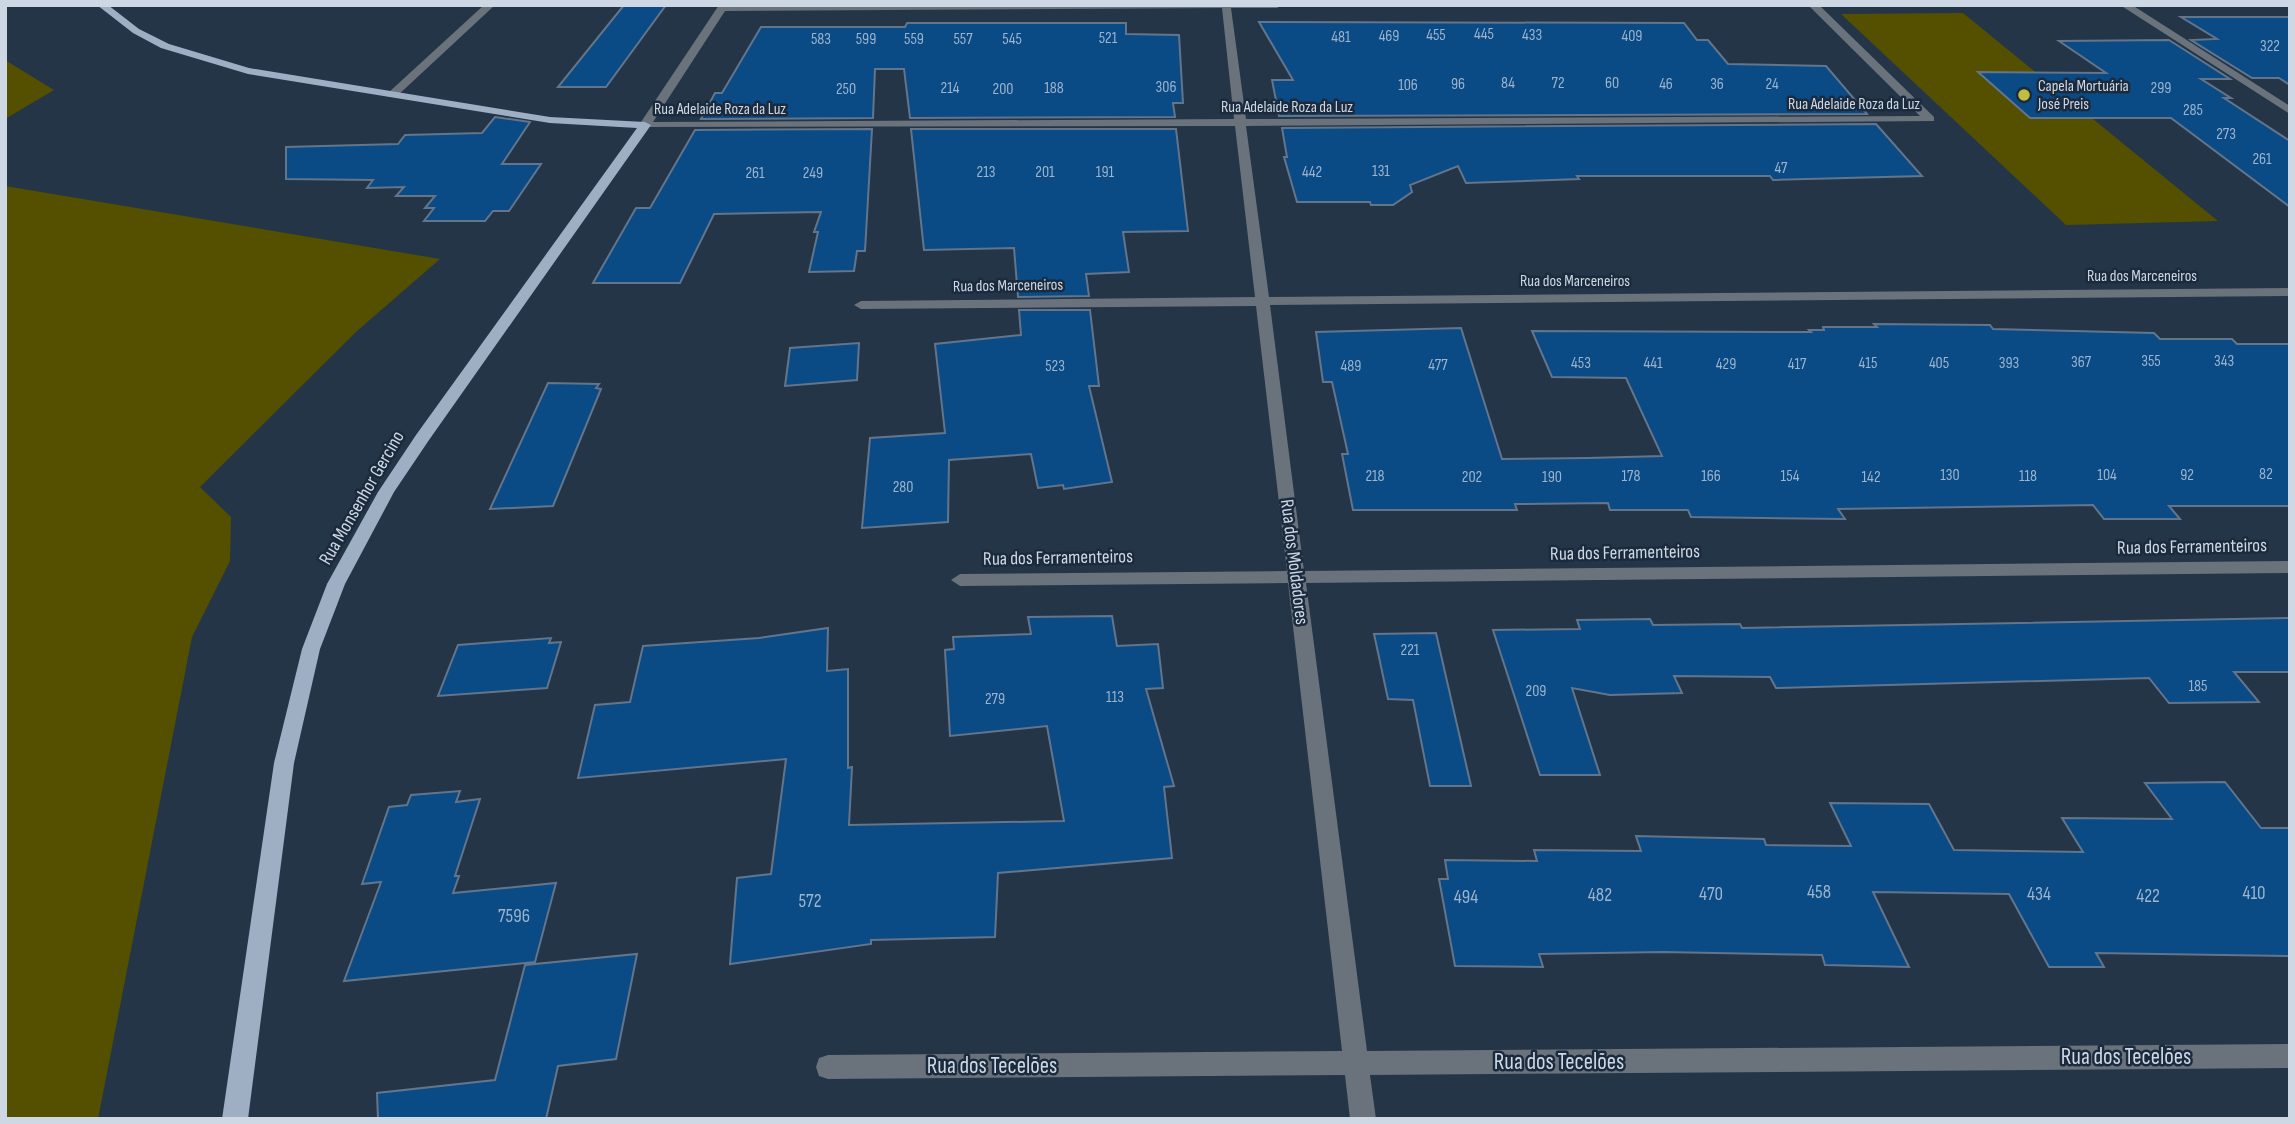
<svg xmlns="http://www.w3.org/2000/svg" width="2295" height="1124" font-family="'Sofia Sans Condensed',sans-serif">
  <rect width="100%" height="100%" fill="#243548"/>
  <!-- green -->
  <path fill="#545000" d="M1963,13L2218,221L2066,225L1841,14Z
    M5,60L54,90L5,119Z
    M5,186L440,259L357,331L200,487L231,517L230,561L192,637L98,1119H5Z"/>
  <!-- building -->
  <path fill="#0a4a85" stroke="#62758b" stroke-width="2" d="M624,5H666L606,87H558Z
    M2181,17H2290V85L2279,78H2252L2191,40L2217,39Z
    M1259,22L1684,23L1697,40H1708L1728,64L1826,66L1867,114L1279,116L1272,80H1293Z
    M907,23H1126V34L1179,35L1183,103H1173L1175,117L910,118L904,69H875L873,118L701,119L715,93H722L761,27H905Z
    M2169,40L2230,79H2201L2231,98H2224L2290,141V207L2171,118H2030L1978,72L2106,73L2059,41Z
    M495,117L530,122L502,164H541L509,211H493L485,221H424L434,208H425L435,196H396L404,187L367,188L373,180L286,179V147L398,144L405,135L482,133Z
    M1876,124L1922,176L1773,180L1770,176H1577L1579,179L1466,183L1458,166L1410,185L1412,192L1393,205H1371L1370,202H1297L1284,157H1287L1282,128Z
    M872,129L865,251H857L854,271L809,272L818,232H814L821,212L714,214L680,283H593L636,208H650L695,130Z
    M911,129H1176L1188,231L1123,232L1129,272L1086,274L1089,296L1018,297L1014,248L924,250Z
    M1019,310H1090L1099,386H1089L1112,482L1064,489L1063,485L1038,488L1031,454L949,460L948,522L862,528L870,438L945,433L935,344L1021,335Z
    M1874,324L1990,325L1993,329L2154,333L2160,339H2232L2237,344H2290V506H2169L2180,519H2104L2093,505L1838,509L1845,519L1691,517L1688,510H1610L1608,503L1515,504L1517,510H1353L1342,454H1348L1332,382H1323L1316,332L1461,328L1502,459L1588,458L1662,456L1626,378L1552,377L1532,331L1811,332L1809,330H1824L1823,327H1877Z
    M859,343L857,380L785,386L790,348Z
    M548,383L599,384L596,388L601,389L553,506L490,509Z
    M1112,616L1117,646L1158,644L1163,688L1146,689L1174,786L1164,787L1172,858L998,873L995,937L871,940V944L730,964L737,878L771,874L786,759L578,778L595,705L630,702L643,646L759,638L828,628L827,671L848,669V768L852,767L849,825L1064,821L1047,726L950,736L945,650L954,649L953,637L1031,634L1028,617Z
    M2290,618V672H2234L2259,702L2169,703L2149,678L1776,688L1770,677L1674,676L1682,693L1610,695L1572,688L1600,775H1540L1493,630L1580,629L1577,620L1650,619L1653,625L1740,624L1742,628Z
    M1436,633L1471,786H1430L1413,700L1388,699L1374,634Z
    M551,638L549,643L561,642L547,688L438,696L458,645Z
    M2225,782L2261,828H2290V956L2096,953L2104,967H2049L2009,894L1873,892L1909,967L1825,965L1822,955L1663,952L1539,954L1543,967L1455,966L1439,879H1448L1445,860L1537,861L1534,850L1641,851L1636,836L1764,839L1766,845L1851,846L1830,803L1929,804L1954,850L2083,852L2062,818L2172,819L2145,783Z
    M460,791L456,802L480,799L455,876H459L453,893L556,883L535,962L344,981L381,882L362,884L389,807L407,805L411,795Z
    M637,954L616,1059L558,1066L546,1119H378L377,1093L495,1080L525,965Z"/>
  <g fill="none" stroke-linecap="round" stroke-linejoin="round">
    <!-- minor -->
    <path fill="#6a727c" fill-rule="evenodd" d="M484,5H495L396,97H388V93Z
      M719,5H1282L1277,8H1231L1246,119L1920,116L1808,5H1819L1934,117V121L1246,126L1269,297L2290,288V296L1270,305L1304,571L2290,561V573L1306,583L1367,1051L2290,1044V1068L1370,1075L1376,1119H1350L1345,1075L828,1079L819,1076L816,1067L819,1058L828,1055L1342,1051L1288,583L960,586L951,580L960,574L1287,571L1256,306L861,309L854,305L861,301L1255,297L1235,126L641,127L639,125ZM1222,8L1234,119L653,122L725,11Z
      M2120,5H2132L2290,106V114Z"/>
    <!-- major -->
    <path fill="#9eafc3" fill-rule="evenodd" d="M97,5H108L139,29L169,44L249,68L550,117L645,122L651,125L429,440L394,492L345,584L320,649L294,763L248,1119H222L274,763L302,649L327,584L378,492L416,435L637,128L550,123L248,74L161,48L133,33Z"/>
  </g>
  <!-- markers -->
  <circle fill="#c3bd3f" stroke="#1b2b3d" stroke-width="2.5" cx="2024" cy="95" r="7"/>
  <g text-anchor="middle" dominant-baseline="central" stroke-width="5" stroke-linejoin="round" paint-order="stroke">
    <!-- number labels -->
    <g font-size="16" fill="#9cb4cc">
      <text x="1484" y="34">445</text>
      <text x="1436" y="35">455</text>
      <text x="1532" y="35">433</text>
      <text x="1389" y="36">469</text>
      <text x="1632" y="36">409</text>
      <text x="1341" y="37">481</text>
      <text x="1108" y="38">521</text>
      <text x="821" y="39">583</text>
      <text x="866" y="39">599</text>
      <text x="914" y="39">559</text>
      <text x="963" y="39">557</text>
      <text x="1012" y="39">545</text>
      <text x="2270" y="46">322</text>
      <text x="1508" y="83">84</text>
      <text x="1558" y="83">72</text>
      <text x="1612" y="83">60</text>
      <text x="1458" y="84">96</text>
      <text x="1666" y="84">46</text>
      <text x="1717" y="84">36</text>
      <text x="1772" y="84">24</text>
      <text x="1408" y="85">106</text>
      <text x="1166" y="87">306</text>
      <text x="950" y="88">214</text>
      <text x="1054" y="88">188</text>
      <text x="2161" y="88">299</text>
      <text x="846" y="89">250</text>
      <text x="1003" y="89">200</text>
      <text x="2193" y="110">285</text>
      <text x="2226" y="134">273</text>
      <text x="2262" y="159">261</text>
      <text x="1781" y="168">47</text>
      <text x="1381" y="171">131</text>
      <text x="986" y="172">213</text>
      <text x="1045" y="172">201</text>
      <text x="1105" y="172">191</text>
      <text x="1312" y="172">442</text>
      <text x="755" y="173">261</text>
      <text x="813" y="173">249</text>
      <text x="2151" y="361">355</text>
      <text x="2224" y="361">343</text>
      <text x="2081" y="362">367</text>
      <text x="1581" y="363">453</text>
      <text x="1653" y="363">441</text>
      <text x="1868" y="363">415</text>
      <text x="1939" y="363">405</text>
      <text x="2009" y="363">393</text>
      <text x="1726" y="364">429</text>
      <text x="1797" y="364">417</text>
      <text x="1438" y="365">477</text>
      <text x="1055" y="366">523</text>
      <text x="1351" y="366">489</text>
      <text x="2266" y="474">82</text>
      <text x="1950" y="475">130</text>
      <text x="2107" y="475">104</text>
      <text x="2187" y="475">92</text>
      <text x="1375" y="476">218</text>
      <text x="1631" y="476">178</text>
      <text x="1711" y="476">166</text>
      <text x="1790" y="476">154</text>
      <text x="2028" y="476">118</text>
      <text x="1472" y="477">202</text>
      <text x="1552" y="477">190</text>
      <text x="1871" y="477">142</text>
      <text x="903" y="487">280</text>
      <text x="1410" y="650">221</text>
      <text x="2198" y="686">185</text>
      <text x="1536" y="691">209</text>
      <text x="1115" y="697">113</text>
      <text x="995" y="699">279</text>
    </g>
    <!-- far-poi labels -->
    <g font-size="16" fill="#cdd8e4" stroke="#1b2b3d" text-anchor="start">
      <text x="2038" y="86">Capela Mortuária<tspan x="2038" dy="18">José Preis</tspan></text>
    </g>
    <!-- far-street labels -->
    <g font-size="16" fill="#cdd8e4" stroke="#1b2b3d">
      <text x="1854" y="104">Rua Adelaide Roza da Luz</text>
      <text x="1287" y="107">Rua Adelaide Roza da Luz</text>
      <text x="720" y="109">Rua Adelaide Roza da Luz</text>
      <text x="2142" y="276">Rua dos Marceneiros</text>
      <text x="1575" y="281">Rua dos Marceneiros</text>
      <text transform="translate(1008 286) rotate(-1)">Rua dos Marceneiros</text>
    </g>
    <!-- street labels -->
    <g font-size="19" fill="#cdd8e4" stroke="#1b2b3d">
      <text transform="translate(362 498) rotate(-60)">Rua Monsenhor Gercino</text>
      <text transform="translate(2192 547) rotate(-1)">Rua dos Ferramenteiros</text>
      <text transform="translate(1625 553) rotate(-1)">Rua dos Ferramenteiros</text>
      <text transform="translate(1058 558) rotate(-1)">Rua dos Ferramenteiros</text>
      <text transform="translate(1294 562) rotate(83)">Rua dos Moldadores</text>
    </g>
    <!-- near-number labels -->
    <g font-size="19" fill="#9cb4cc">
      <text x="1819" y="892">458</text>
      <text x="2254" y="893">410</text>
      <text x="1711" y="894">470</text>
      <text x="2039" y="894">434</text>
      <text x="1600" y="895">482</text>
      <text x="2148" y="896">422</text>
      <text x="1466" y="897">494</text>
      <text x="810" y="901">572</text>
      <text x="514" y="916">7596</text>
    </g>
    <!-- near-street labels -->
    <g font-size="23" fill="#cdd8e4" stroke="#1b2b3d">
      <text x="2126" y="1057">Rua dos Tecelões</text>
      <text x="1559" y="1062">Rua dos Tecelões</text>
      <text x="992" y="1066">Rua dos Tecelões</text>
    </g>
  </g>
  <!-- border -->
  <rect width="2295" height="1124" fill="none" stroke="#cdd8e4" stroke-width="14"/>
</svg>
